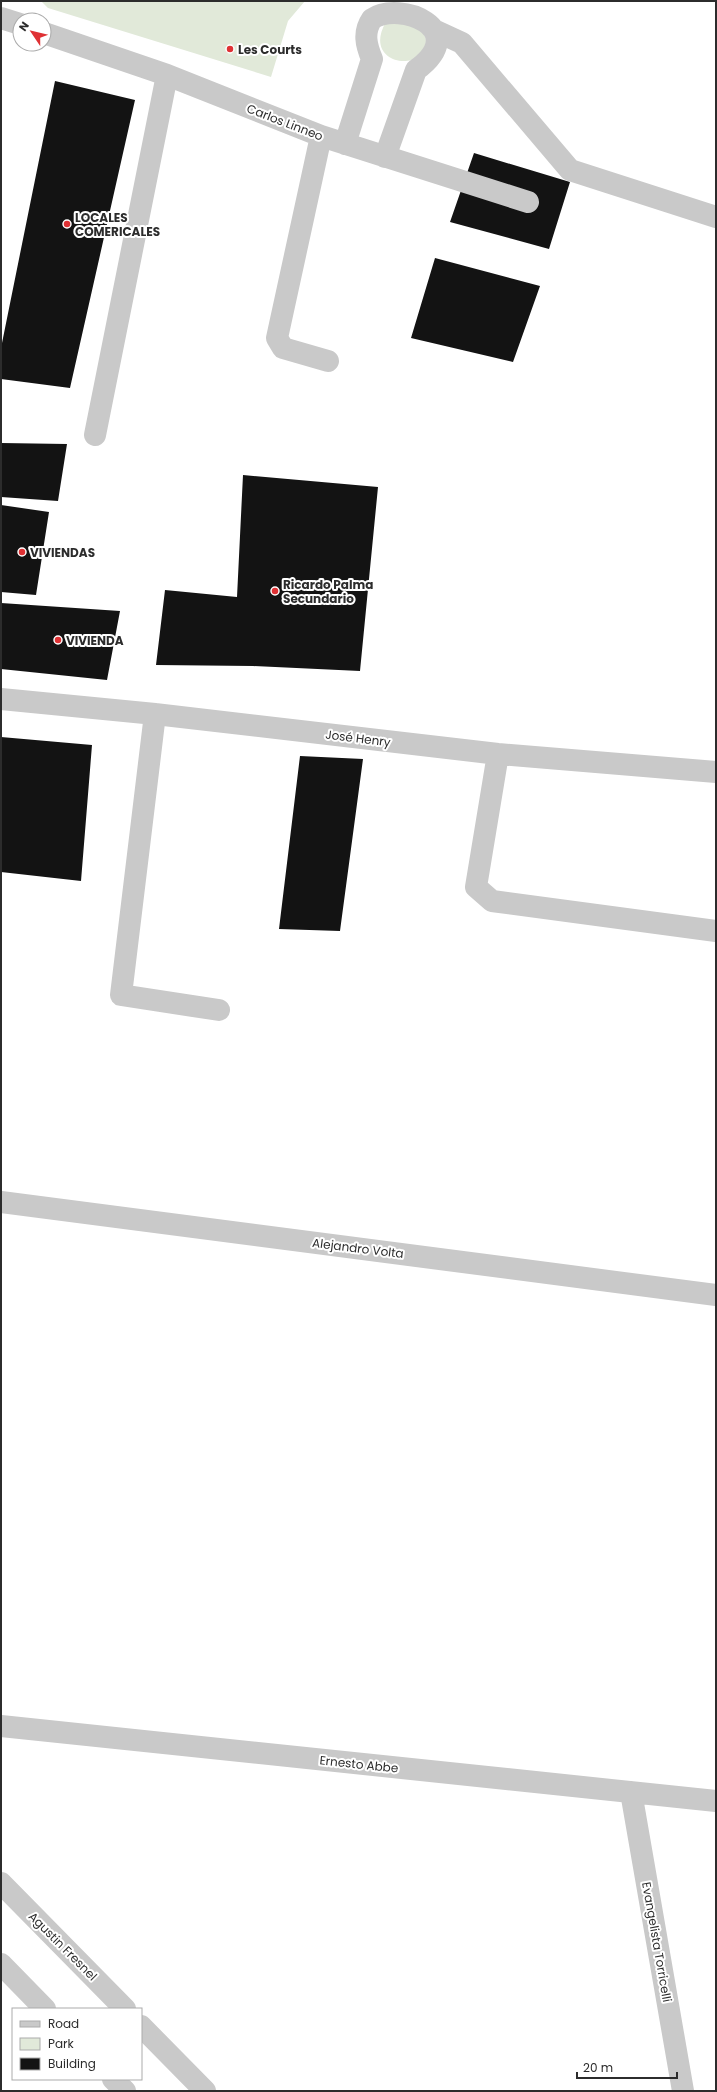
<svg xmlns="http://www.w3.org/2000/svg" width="717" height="2092" font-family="Poppins,sans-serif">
  <rect width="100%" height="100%" fill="#fff"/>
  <!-- green -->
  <path fill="#e1e9d9" d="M41,1H305L288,21L271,77L48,8Z
    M415,19C419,25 426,35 426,41C424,75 361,64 386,22Z"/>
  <!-- building -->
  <path fill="#131313" d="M55,81L135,100L70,388L1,379V348Z
    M474,153L570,182L549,249L450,222Z
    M435,258L540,286L513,362L411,338Z
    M1,443L67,444L58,501L1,497Z
    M243,475L378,487L360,671L253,666L156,665L165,590L237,597Z
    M1,505L49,512L36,595L1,592Z
    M1,603L120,611L107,680L1,669Z
    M1,737L92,745L81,881L1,872Z
    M300,756L363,759L340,931L279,929Z"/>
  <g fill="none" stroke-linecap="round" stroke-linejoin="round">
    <!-- minor -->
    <path stroke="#c9c9c9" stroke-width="22" d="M1,18L20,24
      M436,31L462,43L570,170L716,217
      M44,33L167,75L321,136L528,202
      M321,136L277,338L283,348L328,361
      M345,144L372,59C366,45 363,32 372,19C400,0 472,29 416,70L385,157
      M95,435L167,75
      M1,699L155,714L498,754L716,772
      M155,714L121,995L219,1010
      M498,754L476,887L492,901L716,931
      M1,1202L716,1295
      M1,1726L716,1801
      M631,1792L683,2091
      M1,1883L125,2009
      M1,1964L45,2009
      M141,2026L205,2091
      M113,2079L125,2091"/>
  </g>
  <!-- markers -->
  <g fill="#df3134" stroke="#fff" stroke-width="1.5">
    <circle cx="230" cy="49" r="4"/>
    <circle cx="67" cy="224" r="4"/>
    <circle cx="22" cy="552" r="4"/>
    <circle cx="275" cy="591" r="4"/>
    <circle cx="58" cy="640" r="4"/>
  </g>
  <g text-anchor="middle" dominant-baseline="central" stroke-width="4" stroke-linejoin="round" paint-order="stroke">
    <!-- poi labels -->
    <g font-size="12" font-weight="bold" fill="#2c2c2c" stroke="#fff" text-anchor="start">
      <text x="238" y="49">Les Courts</text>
      <text x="75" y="217">LOCALES<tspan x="75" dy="14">COMERICALES</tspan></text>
      <text x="30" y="552">VIVIENDAS</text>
      <text x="283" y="584">Ricardo Palma<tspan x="283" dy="14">Secundario</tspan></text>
      <text x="66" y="640">VIVIENDA</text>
    </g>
    <!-- street labels -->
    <g font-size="12" fill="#2c2c2c" stroke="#fff">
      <text transform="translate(285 122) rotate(21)">Carlos Linneo</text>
      <text transform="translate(358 738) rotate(7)">José Henry</text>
      <text transform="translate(358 1248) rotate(7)">Alejandro Volta</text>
      <text transform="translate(359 1764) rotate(6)">Ernesto Abbe</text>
      <text transform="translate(657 1942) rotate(80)">Evangelista Torricelli</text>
      <text transform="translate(63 1946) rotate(45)">Agustin Fresnel</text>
    </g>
  </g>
  <!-- border -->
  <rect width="717" height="2092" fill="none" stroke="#2c2c2c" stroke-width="4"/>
  <!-- legend -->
  <rect x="12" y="2008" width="130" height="72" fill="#ffffff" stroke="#ababab"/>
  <rect x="20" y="2021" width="20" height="6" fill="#c9c9c9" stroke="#ababab"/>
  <text x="48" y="2028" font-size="12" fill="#2c2c2c">Road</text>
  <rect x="20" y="2038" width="20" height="12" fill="#e1e9d9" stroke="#ababab"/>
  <text x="48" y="2048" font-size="12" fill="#2c2c2c">Park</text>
  <rect x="20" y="2058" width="20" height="12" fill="#131313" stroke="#ababab"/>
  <text x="48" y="2068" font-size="12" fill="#2c2c2c">Building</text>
  <!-- north arrow -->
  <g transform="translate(32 32) rotate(305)"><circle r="19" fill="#ffffff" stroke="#ababab"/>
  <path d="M0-3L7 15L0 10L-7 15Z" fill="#df3134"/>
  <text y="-6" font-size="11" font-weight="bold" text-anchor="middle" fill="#2c2c2c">N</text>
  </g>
  <!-- scale -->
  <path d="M577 2072v6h100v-6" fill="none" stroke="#2c2c2c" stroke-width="2"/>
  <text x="583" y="2072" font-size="12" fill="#2c2c2c" stroke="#ffffff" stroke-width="3" paint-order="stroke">20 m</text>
</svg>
